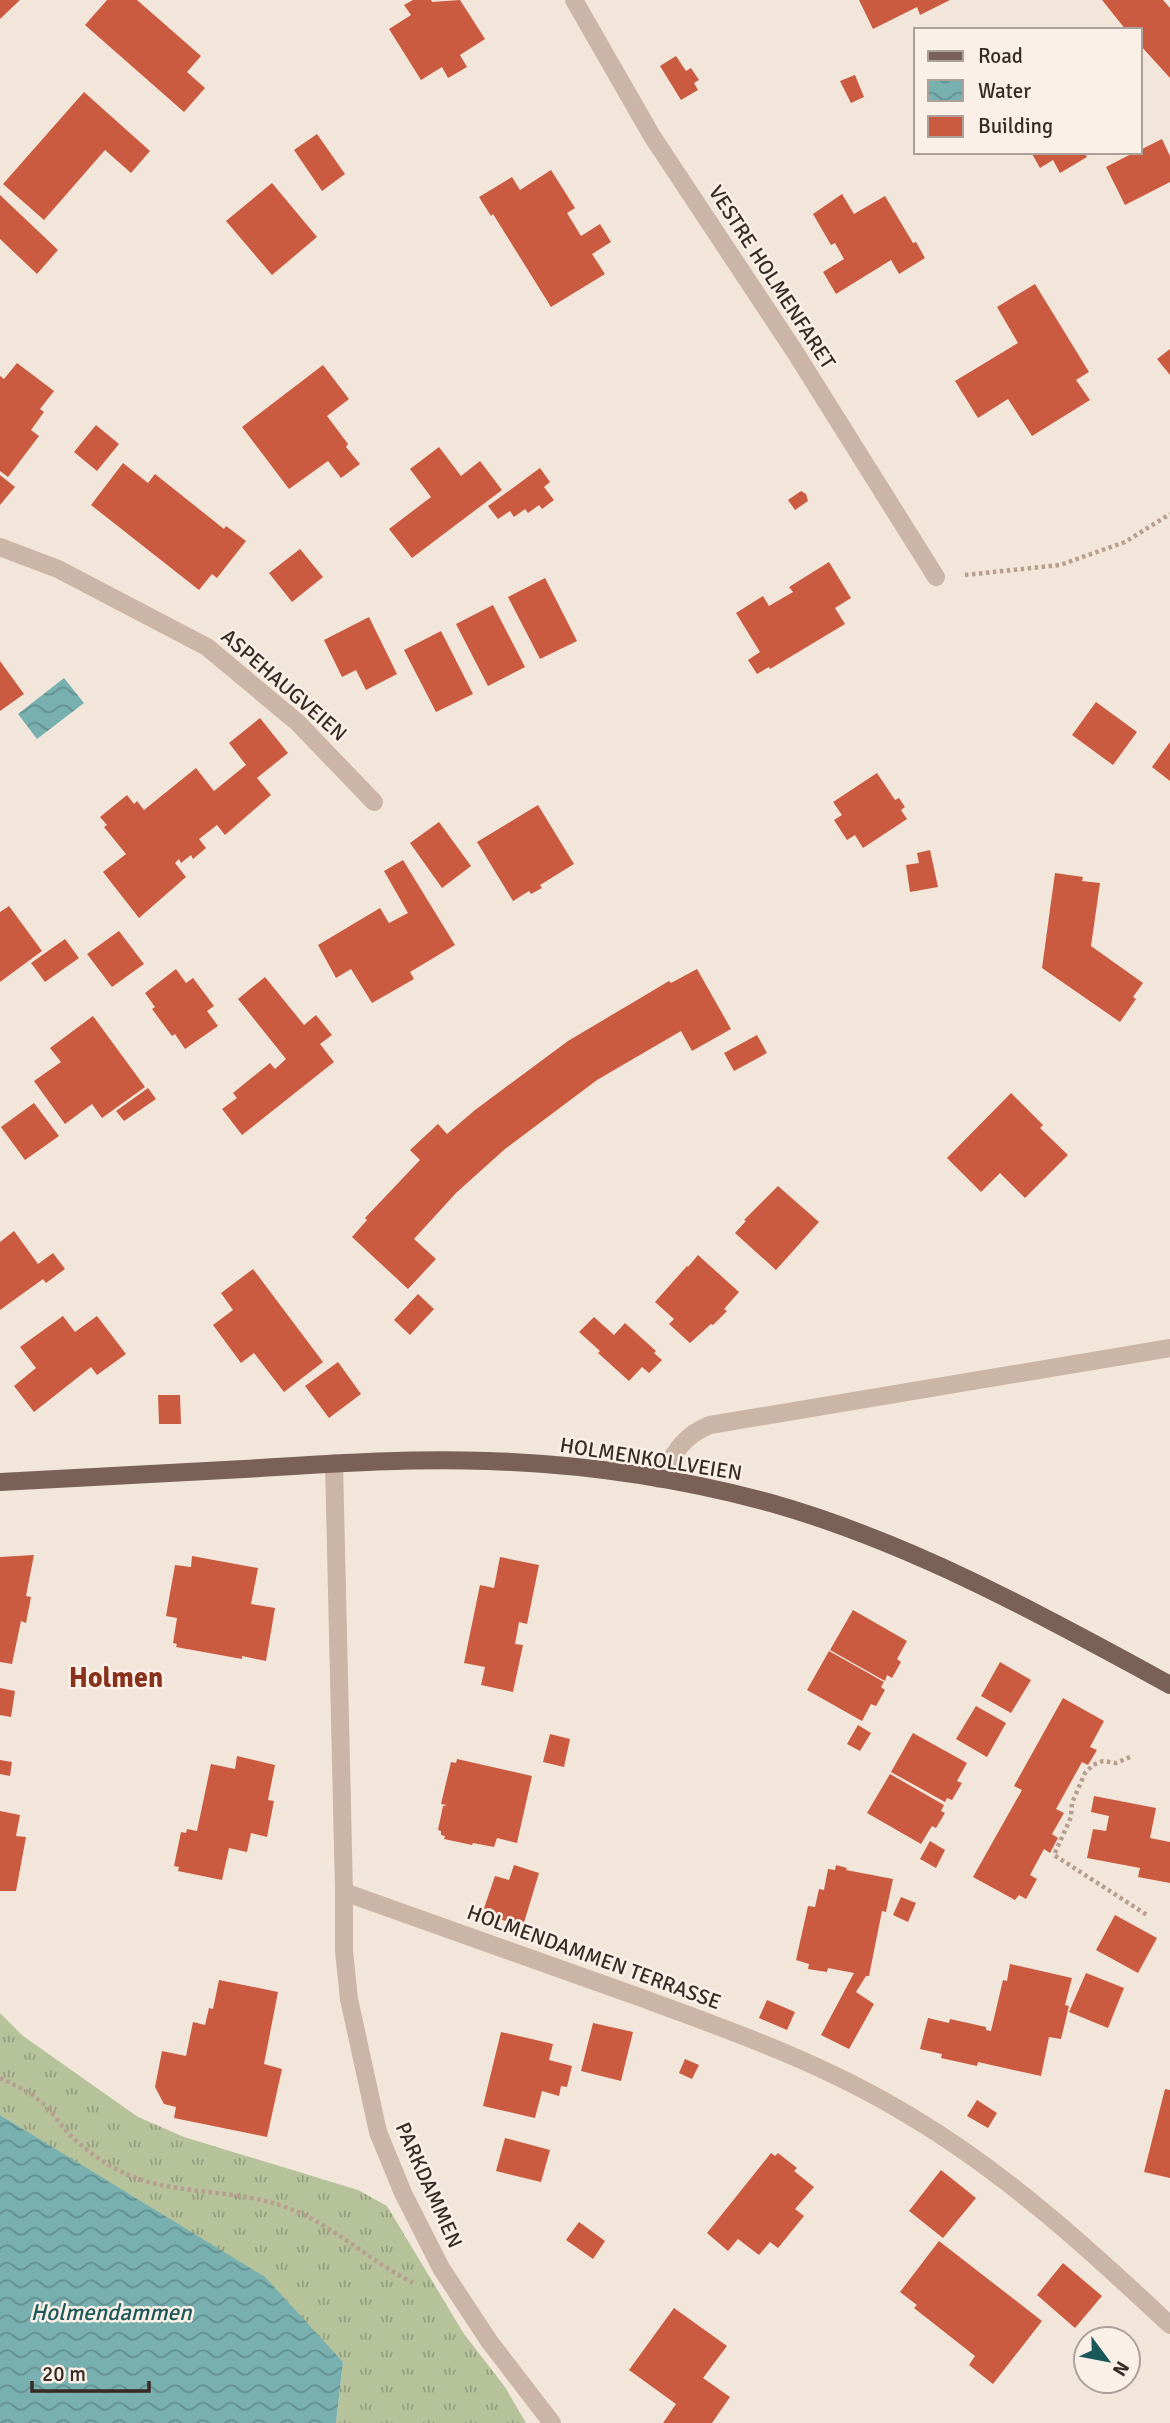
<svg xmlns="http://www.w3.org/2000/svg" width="1170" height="2423" font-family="Signika,sans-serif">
  <defs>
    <pattern id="grass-tufts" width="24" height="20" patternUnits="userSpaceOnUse" patternTransform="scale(1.75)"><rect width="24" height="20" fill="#b6c29a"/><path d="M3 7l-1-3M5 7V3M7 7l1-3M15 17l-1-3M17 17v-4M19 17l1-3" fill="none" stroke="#959e7e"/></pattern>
    <pattern id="water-waves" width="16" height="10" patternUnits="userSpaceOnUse" patternTransform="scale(1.75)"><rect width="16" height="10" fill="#78b0b0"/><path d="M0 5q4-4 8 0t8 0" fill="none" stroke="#638f8f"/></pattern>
  </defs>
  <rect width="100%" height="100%" fill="#f2e6da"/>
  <!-- grass -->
  <path fill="url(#grass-tufts)" d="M0,2013L23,2036L138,2117L184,2137L358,2190L387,2206L464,2334L505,2387L526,2423H336L343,2362L119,2189L0,2115Z"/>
  <!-- water -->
  <path fill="url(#water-waves)" d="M64,678L84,703L37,739L18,714Z
    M0,2115L265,2277L343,2362L336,2423H0Z"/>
  <!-- building -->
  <path fill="#ca5b41" d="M0,0H20L0,19Z
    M107,0H137L201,56L187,72L205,88L184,112L85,25Z
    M413,0H431L432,2L460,0L485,39L460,55L467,67L448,78L442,67L421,80L389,29L411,15L404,5Z
    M859,0H950L920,15L917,7L873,29Z
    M1102,0H1163L1170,8V78L1140,45V30H1126Z
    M676,56L686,71L691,68L699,80L694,83L698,90L681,100L660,66Z
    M855,75L864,97L851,103L840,81Z
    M84,92L150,151L131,173L105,150L44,220L3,184Z
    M317,134L345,174L322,191L294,150Z
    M1162,139L1170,156V182L1125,205L1106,167L1135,152H1140V150Z
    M1031,152H1084L1087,157L1060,173L1053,160L1040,168Z
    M551,170L575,208L567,213L581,236L600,224L611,242L592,254L605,274L551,307L493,214L491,216L479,197L512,177L520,190Z
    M272,183L317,237L272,275L226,221Z
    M842,194L854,214L885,196L913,243L916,242L925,258L899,274L891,260L836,294L823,272L844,259L835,243L831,245L813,214Z
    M0,195L58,250L37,274L0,239Z
    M1035,284L1089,372L1076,380L1090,400L1032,436L1008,399L978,418L955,381L1018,343L997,307Z
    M1170,349V375L1157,359Z
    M17,363L54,391L40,409L44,412L31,430L39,436L8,477L0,471V376L4,379Z
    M323,365L349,399L327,416L348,444L346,447L360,464L341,478L328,461L289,489L242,427Z
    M96,425L119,444L97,471L74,452Z
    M439,447L461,476L480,461L502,490L412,558L389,529L431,497L410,469Z
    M123,463L148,483L155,474L224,529L226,526L246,541L217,578L212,574L199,590L91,505Z
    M540,468L550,482L544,487L554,500L542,509L539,505L528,513L525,509L514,517L510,511L498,519L488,506Z
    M0,475L15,487L0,505Z
    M801,491L806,494L808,501L795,510L788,500Z
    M300,549L323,577L292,602L269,573Z
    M829,562L851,598L835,608L845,624L770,669L769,667L757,674L748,660L760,652L736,613L763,596L769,606L793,592L789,587Z
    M545,578L577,641L540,659L508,597Z
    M493,605L525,667L488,686L456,624Z
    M369,617L397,674L366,690L356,670L342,677L324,640Z
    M441,631L473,694L436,712L404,650Z
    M0,661L24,694L0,711Z
    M1096,702L1137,732L1113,765L1072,735Z
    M260,718L288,753L257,778L271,795L225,835L217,825L199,839L206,848L193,859L191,855L181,863L179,859L175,863L186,877L139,918L103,872L126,854L104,827L107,825L100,817L127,795L134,804L137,801L144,810L196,768L214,791L246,765L229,743Z
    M1170,742V781L1152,767Z
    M877,773L895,800L899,798L905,807L901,810L907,819L863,848L855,835L847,840L834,820L842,815L833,802Z
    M538,805L574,864L540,885L542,888L531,894L529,891L513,901L477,842Z
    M439,822L471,866L442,888L410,843Z
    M930,850L938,887L910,892L906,865L919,863L917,853Z
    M403,860L455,945L410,972L414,979L372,1003L351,969L336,978L318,945L380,908L389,923L408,913L384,871Z
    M1055,873L1083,877L1082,881L1100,883L1091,946L1143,983L1133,997L1136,999L1120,1022L1042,968Z
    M9,906L42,951L0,982V912Z
    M119,931L144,964L112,987L87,954Z
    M65,939L79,958L45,982L31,963Z
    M176,969L186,983L193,978L214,1006L207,1011L218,1026L185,1049L175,1034L172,1036L152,1009L155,1007L145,993Z
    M697,969L731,1029L692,1051L681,1031L597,1080L505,1149L456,1193L414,1239L436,1259L408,1289L352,1237L367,1220L365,1218L420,1160L410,1150L438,1124L447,1134L475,1110L568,1041L669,981L671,983Z
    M265,977L304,1025L316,1015L332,1035L320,1044L334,1062L242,1135L222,1109L237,1098L233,1093L270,1063L275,1069L286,1059L238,999Z
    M93,1016L145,1087L102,1118L92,1104L65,1124L34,1081L61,1062L50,1048Z
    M757,1035L767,1053L734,1071L724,1053Z
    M148,1088L156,1099L124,1121L116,1111Z
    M1011,1093L1043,1125L1040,1128L1068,1155L1025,1198L1000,1173L981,1192L947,1158Z
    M34,1103L59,1136L25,1160L1,1127Z
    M778,1186L819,1222L776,1270L735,1233L746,1221L744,1220Z
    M14,1231L38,1264L53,1253L65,1269L46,1283L43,1279L0,1310V1242Z
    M698,1255L739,1292L724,1309L727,1311L713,1325L711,1324L690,1343L669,1324L674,1319L655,1302L687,1266L688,1267Z
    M253,1269L323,1362L284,1392L254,1353L241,1363L213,1325L233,1310L221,1293Z
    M418,1294L434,1309L410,1335L394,1320Z
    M63,1316L75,1332L97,1316L126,1354L97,1375L91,1367L34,1412L14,1386L36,1368L20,1347Z
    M594,1317L614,1335L625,1323L656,1351L654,1353L662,1360L649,1373L642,1367L629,1381L598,1353L600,1351L579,1332Z
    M338,1362L361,1394L329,1418L305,1386Z
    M158,1395H180L181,1424H159Z
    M34,1555L26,1596L31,1597L26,1623L21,1621L12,1664L0,1662V1557Z
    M192,1556L258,1568L251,1604L275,1608L266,1661L242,1656V1659L176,1647L177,1644L173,1643L177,1618L166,1616L175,1565L191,1567Z
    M500,1557L539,1565L527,1624L519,1622L515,1644L523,1645L513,1692L481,1685L485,1667L464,1663L480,1585L494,1588Z
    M853,1610L907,1641L897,1659L901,1662L892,1678L887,1675L885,1681L830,1650Z
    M829,1651L884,1682L881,1687L885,1690L876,1706L871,1704L862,1721L807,1690Z
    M1000,1662L1031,1680L1011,1713L981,1696Z
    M0,1688L15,1691L11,1717L0,1715Z
    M1063,1698L1104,1721L1090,1747L1097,1750L1088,1765L1082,1762L1056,1809L1064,1813L1052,1834L1058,1838L1050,1853L1044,1849L1030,1875L1037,1879L1026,1899L1019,1895L1015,1900L973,1877L1022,1790L1014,1786Z
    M976,1706L1006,1723L987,1757L956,1739Z
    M858,1725L871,1733L860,1751L847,1744Z
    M913,1733L967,1763L957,1781L962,1783L952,1800L947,1798L945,1802L891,1772Z
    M550,1734L570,1739L564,1767L543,1762Z
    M237,1756L275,1765L268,1800L274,1801L267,1837L251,1833L247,1852L229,1848L222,1880L178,1871L179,1867L174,1866L181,1832L186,1833L187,1829L197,1831L211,1764L235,1769Z
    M457,1759L532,1776L517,1843L497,1838L494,1847L473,1843L472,1845L444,1839L445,1836L441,1835V1831L438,1830L443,1806L447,1805L441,1804L451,1762L456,1763Z
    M0,1760L12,1762L10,1776L0,1774Z
    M890,1774L944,1805L941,1811L945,1813L936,1828L932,1826L921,1844L867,1813Z
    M1094,1796L1156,1808L1150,1838L1170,1842V1883L1138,1877L1140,1868L1087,1858L1093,1829L1106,1831L1109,1816L1091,1812Z
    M0,1811L20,1815L16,1836L26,1837L16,1891H0Z
    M930,1841L945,1850L936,1868L920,1859Z
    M514,1865L539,1873L523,1926L482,1914L495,1876L509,1880Z
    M836,1865L847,1868L846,1870L893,1879L886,1912L882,1911L869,1976H866L856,1992L874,2004L849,2049L821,2035L854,1973L828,1968L827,1972L808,1969L809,1964L796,1960L808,1906L815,1907L819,1889L824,1890L828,1869L835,1870Z
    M901,1897L916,1903L908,1922L893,1915Z
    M1115,1915L1157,1938L1138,1973L1096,1950Z
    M1010,1964L1072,1978L1065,2005L1069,2006L1061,2039L1049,2037L1041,2076L978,2062L977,2066L941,2058L942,2054L920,2049L928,2018L949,2023L950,2019L986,2027V2030L991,2031L1003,1980L1007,1981Z
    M1086,1973L1124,1988L1108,2028L1069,2012Z
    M219,1980L278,1992L264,2064L282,2069L267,2137L174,2118L176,2107L164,2104L155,2087L162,2051L186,2056L193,2022L205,2025L209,2008L213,2009Z
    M767,2000L795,2012L787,2030L759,2018Z
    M593,2023L633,2032L621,2081L581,2071Z
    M501,2032L553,2044L549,2060L572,2066L567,2087L561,2086L559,2096L542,2091L535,2118L483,2106Z
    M685,2059L699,2065L692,2079L679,2073Z
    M1165,2089L1170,2090V2178L1144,2172Z
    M977,2100L997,2113L988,2128L967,2116Z
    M505,2138L550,2150L541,2182L496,2171Z
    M771,2153L775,2156L778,2153L797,2168L794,2171L814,2187L795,2209L804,2216L778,2248L770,2242L759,2255L738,2239L728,2251L707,2233Z
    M941,2170L976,2198L943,2238L909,2211Z
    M579,2222L605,2241L593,2259L566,2240Z
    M939,2241L1042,2321L993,2384L969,2365L975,2356L914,2308L917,2305L900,2292Z
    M1063,2263L1102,2296L1075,2328L1037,2295Z
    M674,2308L727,2346L703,2378L730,2397L712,2423H663L676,2404L629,2370Z"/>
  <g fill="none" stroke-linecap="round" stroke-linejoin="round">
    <!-- path -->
    <path stroke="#b79f90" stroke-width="4.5" stroke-dasharray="3.5 3.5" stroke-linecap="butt" d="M965,575L1060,565L1125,542L1170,514
      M1130,1757L1116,1763L1103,1761L1093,1765L1085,1773L1072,1803L1071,1817L1054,1855L1147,1915
      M0,2078C14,2085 29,2091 41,2102C52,2111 60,2124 69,2134C83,2148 99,2160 116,2169C166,2197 234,2187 288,2208C334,2225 371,2263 416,2284"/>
    <!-- minor -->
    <path stroke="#cbb5a6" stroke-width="18" d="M574,0L652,136L795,352L936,577
      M0,547L58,569L207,647L297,722L374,802
      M334,1463L344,1892C442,1926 540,1961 639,1997C732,2031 825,2064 910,2116C1006,2173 1089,2249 1170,2325
      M659,1479C674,1454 682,1436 710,1425L1170,1348
      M344,1892V1951L349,1999L378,2132L403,2193L441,2268L489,2341L552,2423"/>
    <!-- major -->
    <path stroke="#796157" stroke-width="18" d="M0,1482C81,1478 163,1473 244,1469C325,1464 407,1458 488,1461C583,1464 679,1478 771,1503C912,1543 1042,1615 1170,1685"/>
  </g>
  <g text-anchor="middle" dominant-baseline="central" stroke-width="5" stroke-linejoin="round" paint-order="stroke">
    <!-- street labels -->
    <g font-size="21" fill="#372b27" stroke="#faf0e7">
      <text transform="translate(772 277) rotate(57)">VESTRE HOLMENFARET</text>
      <text transform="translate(284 685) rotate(41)">ASPEHAUGVEIEN</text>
      <text transform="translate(651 1459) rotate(9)">HOLMENKOLLVEIEN</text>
      <text transform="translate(594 1957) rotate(20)">HOLMENDAMMEN TERRASSE</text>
      <text transform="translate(429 2185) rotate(66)">PARKDAMMEN</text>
    </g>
    <!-- water labels -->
    <g font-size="23" font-style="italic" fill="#1b5859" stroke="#faf0e7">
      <text x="111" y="2312">Holmendammen</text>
    </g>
    <!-- district labels -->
    <g font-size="28" font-weight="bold" fill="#88311d" stroke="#faf0e7">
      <text x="116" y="1678">Holmen</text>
    </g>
  </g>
  <!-- legend -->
  <rect x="914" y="28" width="228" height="126" fill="#faf0e7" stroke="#aca19a" stroke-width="2"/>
  <rect x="928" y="51" width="35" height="10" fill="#796157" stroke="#aca19a" stroke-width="2"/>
  <text x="978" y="63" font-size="21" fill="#372b27">Road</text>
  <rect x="928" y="80" width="35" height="21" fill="url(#water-waves)" stroke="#aca19a" stroke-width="2"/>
  <text x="978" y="98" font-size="21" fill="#372b27">Water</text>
  <rect x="928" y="116" width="35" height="21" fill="#ca5b41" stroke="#aca19a" stroke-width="2"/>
  <text x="978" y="133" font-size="21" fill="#372b27">Building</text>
  <!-- north arrow -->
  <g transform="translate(1107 2360) rotate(122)"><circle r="33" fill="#faf0e7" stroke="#aca19a" stroke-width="2"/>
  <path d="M0-5L12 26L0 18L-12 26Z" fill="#1b5859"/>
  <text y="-10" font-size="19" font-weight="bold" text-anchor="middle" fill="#372b27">N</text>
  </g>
  <!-- scale -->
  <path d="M32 2381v10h117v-10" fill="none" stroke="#372b27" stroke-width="3.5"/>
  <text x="42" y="2381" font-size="21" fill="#372b27" stroke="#faf0e7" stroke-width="5" paint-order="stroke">20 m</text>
</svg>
